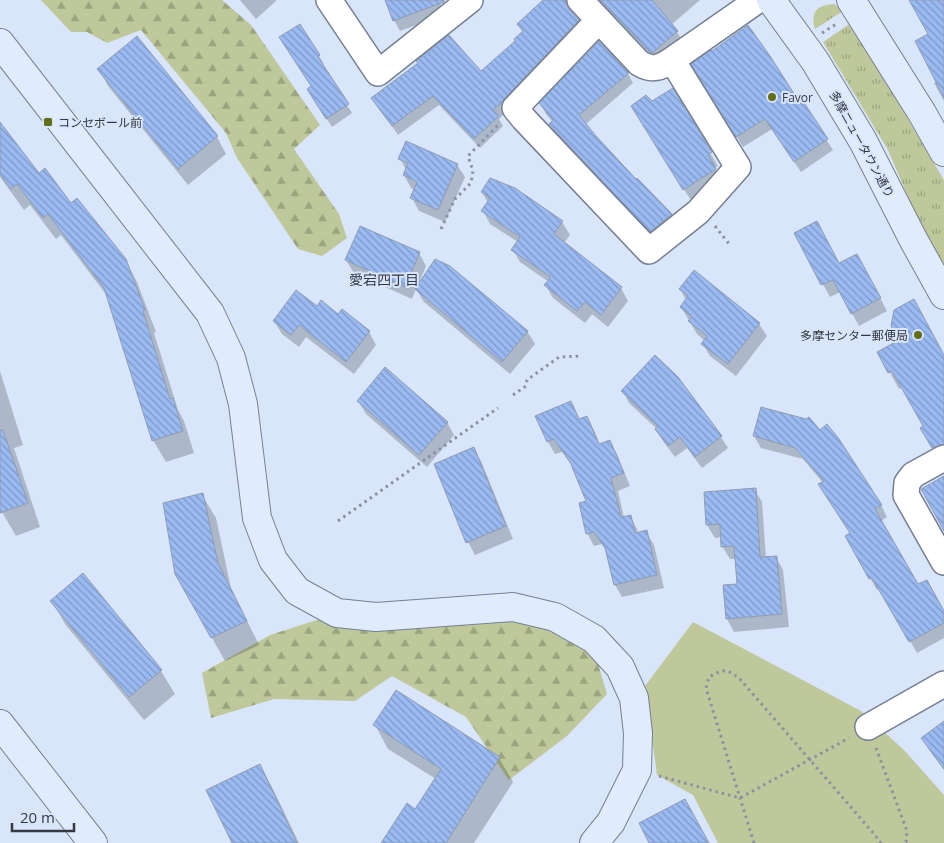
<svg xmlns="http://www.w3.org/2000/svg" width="944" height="843" font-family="'Open Sans','Noto Sans JP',sans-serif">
  <defs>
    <pattern id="grass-tufts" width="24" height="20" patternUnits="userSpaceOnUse" patternTransform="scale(1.25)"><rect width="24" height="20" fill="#bec89a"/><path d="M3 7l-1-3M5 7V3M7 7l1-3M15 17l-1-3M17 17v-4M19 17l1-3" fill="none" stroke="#9ba37f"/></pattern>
    <pattern id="forest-firs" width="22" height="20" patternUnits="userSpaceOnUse" patternTransform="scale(1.25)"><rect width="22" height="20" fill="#bec89a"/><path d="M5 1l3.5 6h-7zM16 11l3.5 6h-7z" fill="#9ba37f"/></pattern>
    <pattern id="building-back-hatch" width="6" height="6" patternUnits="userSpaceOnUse" patternTransform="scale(1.25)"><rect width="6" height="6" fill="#9abaf2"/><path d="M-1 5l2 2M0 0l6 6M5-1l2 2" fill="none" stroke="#7e98c6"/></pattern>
  </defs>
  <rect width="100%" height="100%" fill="#d8e5fb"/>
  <!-- grass -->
  <path fill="url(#grass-tufts)" d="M834,4L843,11L815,29C810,12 817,5 834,4Z
    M851,23L944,180V269L923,232L888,150L823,42Z"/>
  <!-- forest -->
  <path fill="url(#forest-firs)" d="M41,0H222L251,25L320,125L294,149L339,214L347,238L322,256L298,249L237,158L226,133L141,30L107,43L87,32H71Z
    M515,612L556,621L596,657L607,694L567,736L509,780L466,717L392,676L355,701L274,699L211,718L202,673L270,635L326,617Z"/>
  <!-- park -->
  <path fill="#bec89a" d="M693,622L861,711L904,750L944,795V843H718L693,795L657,775L645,686Z"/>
  <!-- shadow -->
  <path fill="#0003" d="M240,0H277L256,19Z
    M387,0H439L444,15L400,31L394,20Z
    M545,0H553L578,21L584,30L499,119L503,126L480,148L439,105L398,135L373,98L481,73L516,41L523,33L518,24Z
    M597,0H700L671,25L677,32L683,42L655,62Z
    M910,0H944V101L934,83L937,81L930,34Z
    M300,25L324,64L322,66L352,113L332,127L313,98L312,87Z
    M99,69L217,137L226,154L188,185L108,86Z
    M628,74L633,83L585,125L595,137L671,215L676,224L657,241L556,134L550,124L553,122L546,114L541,104Z
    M699,75L799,105L803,103L833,150L801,172L772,129L743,147Z
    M672,90L718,166L714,168L723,182L692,202L640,119L651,103Z
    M0,122L38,175L71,205L125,260L137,282L156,332L154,333L178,410L184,421L194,453L166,462L153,440L108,297L61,235L56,239L30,205L24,210L0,177Z
    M400,158L457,165L465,177L445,222L419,211L412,198L415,190L411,188L404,175L406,170Z
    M482,192L562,222L570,235L564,243L621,288L628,301L608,327L592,314L585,323L553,298L546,286L549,282L520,262L513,250L518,242L490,224L483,211L488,203Z
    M795,233L839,265L864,268L887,311L859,326L840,292L830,297Z
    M419,253L426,266L419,283L527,331L535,344L510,374L424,302L416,289L412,299L354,273L346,260Z
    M680,289L759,324L767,336L736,376L710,356L703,344L705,341L697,334L681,307L686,300Z
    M317,308L339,315L369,332L376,345L354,374L306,337L299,347L282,334L274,321Z
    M879,353L944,356V464H943L922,428L925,426L903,387L899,389Z
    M0,371L23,445L14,448L40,527L16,536L2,512L0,505Z
    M677,378L721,437L728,448L702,468L687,448L675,457L663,441L657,429L629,403L623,391Z
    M358,401L447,422L454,435L427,467L366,414Z
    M571,402L580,420L586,417L594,430L600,445L609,441L617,454L630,486L618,491L624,518L630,516L637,529L638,534L646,532L654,545L664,588L622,597L615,585L607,550L602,544L594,546L587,533L588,502L573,467L562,452L555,454L548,442L537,416Z
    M762,408L881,505L887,517L881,521L918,586L944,614V638L917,653L880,588L877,590L846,537L851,534L823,483L803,459L761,448L754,436Z
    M473,449L481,461L513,539L475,555L468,542Z
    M755,490L762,502L766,558L776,557L783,570L789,627L734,632L727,619L724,586L739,585L736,559H730L722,546V537L715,538L707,525L705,493Z
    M202,495L216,518L231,588L259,645L225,661L176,574Z
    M83,575L161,671L175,694L144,720L65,624L52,601Z
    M944,723V770L930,751L923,739Z
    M375,725L499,758L513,782L474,843H382L416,810L436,779L388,749Z
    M260,766L273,789L299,843H233Z"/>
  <!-- building -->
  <path fill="url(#building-back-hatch)" stroke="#909cb1" d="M385,0H444V2L393,21Z
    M543,0H566V4L569,9L579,20L505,98L502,102L493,110L499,116L474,139L433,96L392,126L371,98L418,63L416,61L449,35L481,71L515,41L514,39L523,31L517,24Z
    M600,0H652L678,31L652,53L650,52Z
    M909,0H944V98L915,41L928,34Z
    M300,24L320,55L318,57L349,104L326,119L307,89L311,86L279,37Z
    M748,25L770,56L800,103L803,101L828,139L794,162L765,119L736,137L691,64L711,50L712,51Z
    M137,36L218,136L178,169L97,69Z
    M599,41L629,73L579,115L596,136L636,179L637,178L672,214L650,232L549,124L553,120L539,103Z
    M673,88L712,152L708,155L716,169L683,190L631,106L646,95L652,101Z
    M0,122L39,173L45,168L71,203L77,198L126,259L145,310L143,311L170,399L173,398L183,431L152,441L104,288L48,214L43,218L17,184L11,189L0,174Z
    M406,141L458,164L438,210L410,198L417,182L403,175L408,163L398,159Z
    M490,178L515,188L563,221L554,234L622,287L601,315L585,302L577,311L544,285L551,277L511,250L520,237L481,211L490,198L481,192Z
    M817,221L839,263L857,254L881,298L851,314L833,280L821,285L794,233Z
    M360,226L420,252L405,287L345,260Z
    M435,259L450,266L528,331L502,362L415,289Z
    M694,270L760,323L728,364L701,344L707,336L688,321L692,317L680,307L688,296L679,289Z
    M296,290L317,306L321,300L338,314L342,309L370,331L346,362L299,325L291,335L273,321Z
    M914,299L944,355V444L932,448L920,428L923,426L892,371L888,373L877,352L899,340L891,326L894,310Z
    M655,355L678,377L722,436L695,457L680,437L668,446L655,429L658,426L621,391Z
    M385,367L448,422L419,455L357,401Z
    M571,401L579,419L587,416L599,444L610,440L624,473L611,478L621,517L631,515L635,533L647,530L657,575L614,585L605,548L594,532L586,534L579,503L586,501L570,462L554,439L547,442L535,416Z
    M761,407L806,419L809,417L820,430L827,424L839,439L882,505L875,509L918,584L927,580L944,611V623L909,642L872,578L869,579L845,536L850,533L818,484L824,481L795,448L753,436Z
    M0,430H3L28,503L0,513Z
    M474,447L506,526L466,543L434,464Z
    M944,476V531L921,489Z
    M756,488L760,557L777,556L782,614L726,619L723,585L737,584L734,546L721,547L720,524L706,525L704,492Z
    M203,493L218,563L247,621L211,638L175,574L163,503Z
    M83,573L162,670L129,697L50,601Z
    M396,690L500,757L446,843H381L407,803L415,809L441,769L373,725Z
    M944,721V769L921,738Z
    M260,764L297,843H232L206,790Z
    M685,799L709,843H649L639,823Z"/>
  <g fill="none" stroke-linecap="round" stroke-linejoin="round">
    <defs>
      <path id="street" d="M329,0L378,73L470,0
        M580,0L639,63C652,71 660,68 672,60L758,0
        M599,20L515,108L524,119L649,251L698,212L738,167L672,60
        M944,458L913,475L907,483L906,495L944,562
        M868,727L944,684"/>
      <path id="secondary" d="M771,0L815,61L863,141L913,239L944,295
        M851,0L922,113L944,152
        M0,43L210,313L231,358L243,404L257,518L273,560L297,591L337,613L376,617L513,607L555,617L594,639L620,667L634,698L638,733L637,770L611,822L594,843
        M0,724L93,843"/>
    </defs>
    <!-- street casing -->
    <use href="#street" stroke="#758094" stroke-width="28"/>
    <!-- secondary casing -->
    <use href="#secondary" stroke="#758094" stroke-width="30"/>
    <!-- path -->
    <path stroke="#8992a2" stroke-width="3" stroke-dasharray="2.5 4" stroke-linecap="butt" d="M822,33L838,23
      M715,226L730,245
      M441,229L455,199L471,183L473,171L468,156L499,124
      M513,395L526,386L527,380L559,357L582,356
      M338,521L498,408
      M876,748L907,831L906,842L904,843
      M659,776L740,798L849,738
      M754,843L706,688L709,677C724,669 725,668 739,678L875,835L881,843"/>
    <!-- street -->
    <use href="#street" stroke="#fff" stroke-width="25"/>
    <!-- secondary -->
    <use href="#secondary" stroke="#e0ebfe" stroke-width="28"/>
  </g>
  <!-- markers -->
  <g fill="#616e17" stroke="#d8e5fb" stroke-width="2">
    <circle cx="772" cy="97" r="5"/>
    <rect x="43" y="117" width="10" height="10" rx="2.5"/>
    <circle cx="918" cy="335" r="5"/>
  </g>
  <g text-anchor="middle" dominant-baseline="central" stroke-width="4" stroke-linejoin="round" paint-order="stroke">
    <!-- poi labels -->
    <g font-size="12" fill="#343942" stroke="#d8e5fb" text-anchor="start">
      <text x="782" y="97">Favor</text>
      <text x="58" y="122">コンセボール前</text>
      <text x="908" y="335" text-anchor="end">多摩センター郵便局</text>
    </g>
    <!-- street labels -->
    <g font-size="12" fill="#343942" stroke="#d8e5fb">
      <text transform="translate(862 144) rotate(61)">多摩ニュータウン通り</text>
    </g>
    <!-- neighbourhood labels -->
    <g font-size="14" fill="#343942" stroke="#d8e5fb">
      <text x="384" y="279">愛宕四丁目</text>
    </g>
  </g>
  <!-- scale -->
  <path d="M12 823v8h62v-8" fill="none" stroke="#343942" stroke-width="2.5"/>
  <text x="20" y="823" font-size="15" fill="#343942" stroke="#d8e5fb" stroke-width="4" paint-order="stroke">20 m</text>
</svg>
